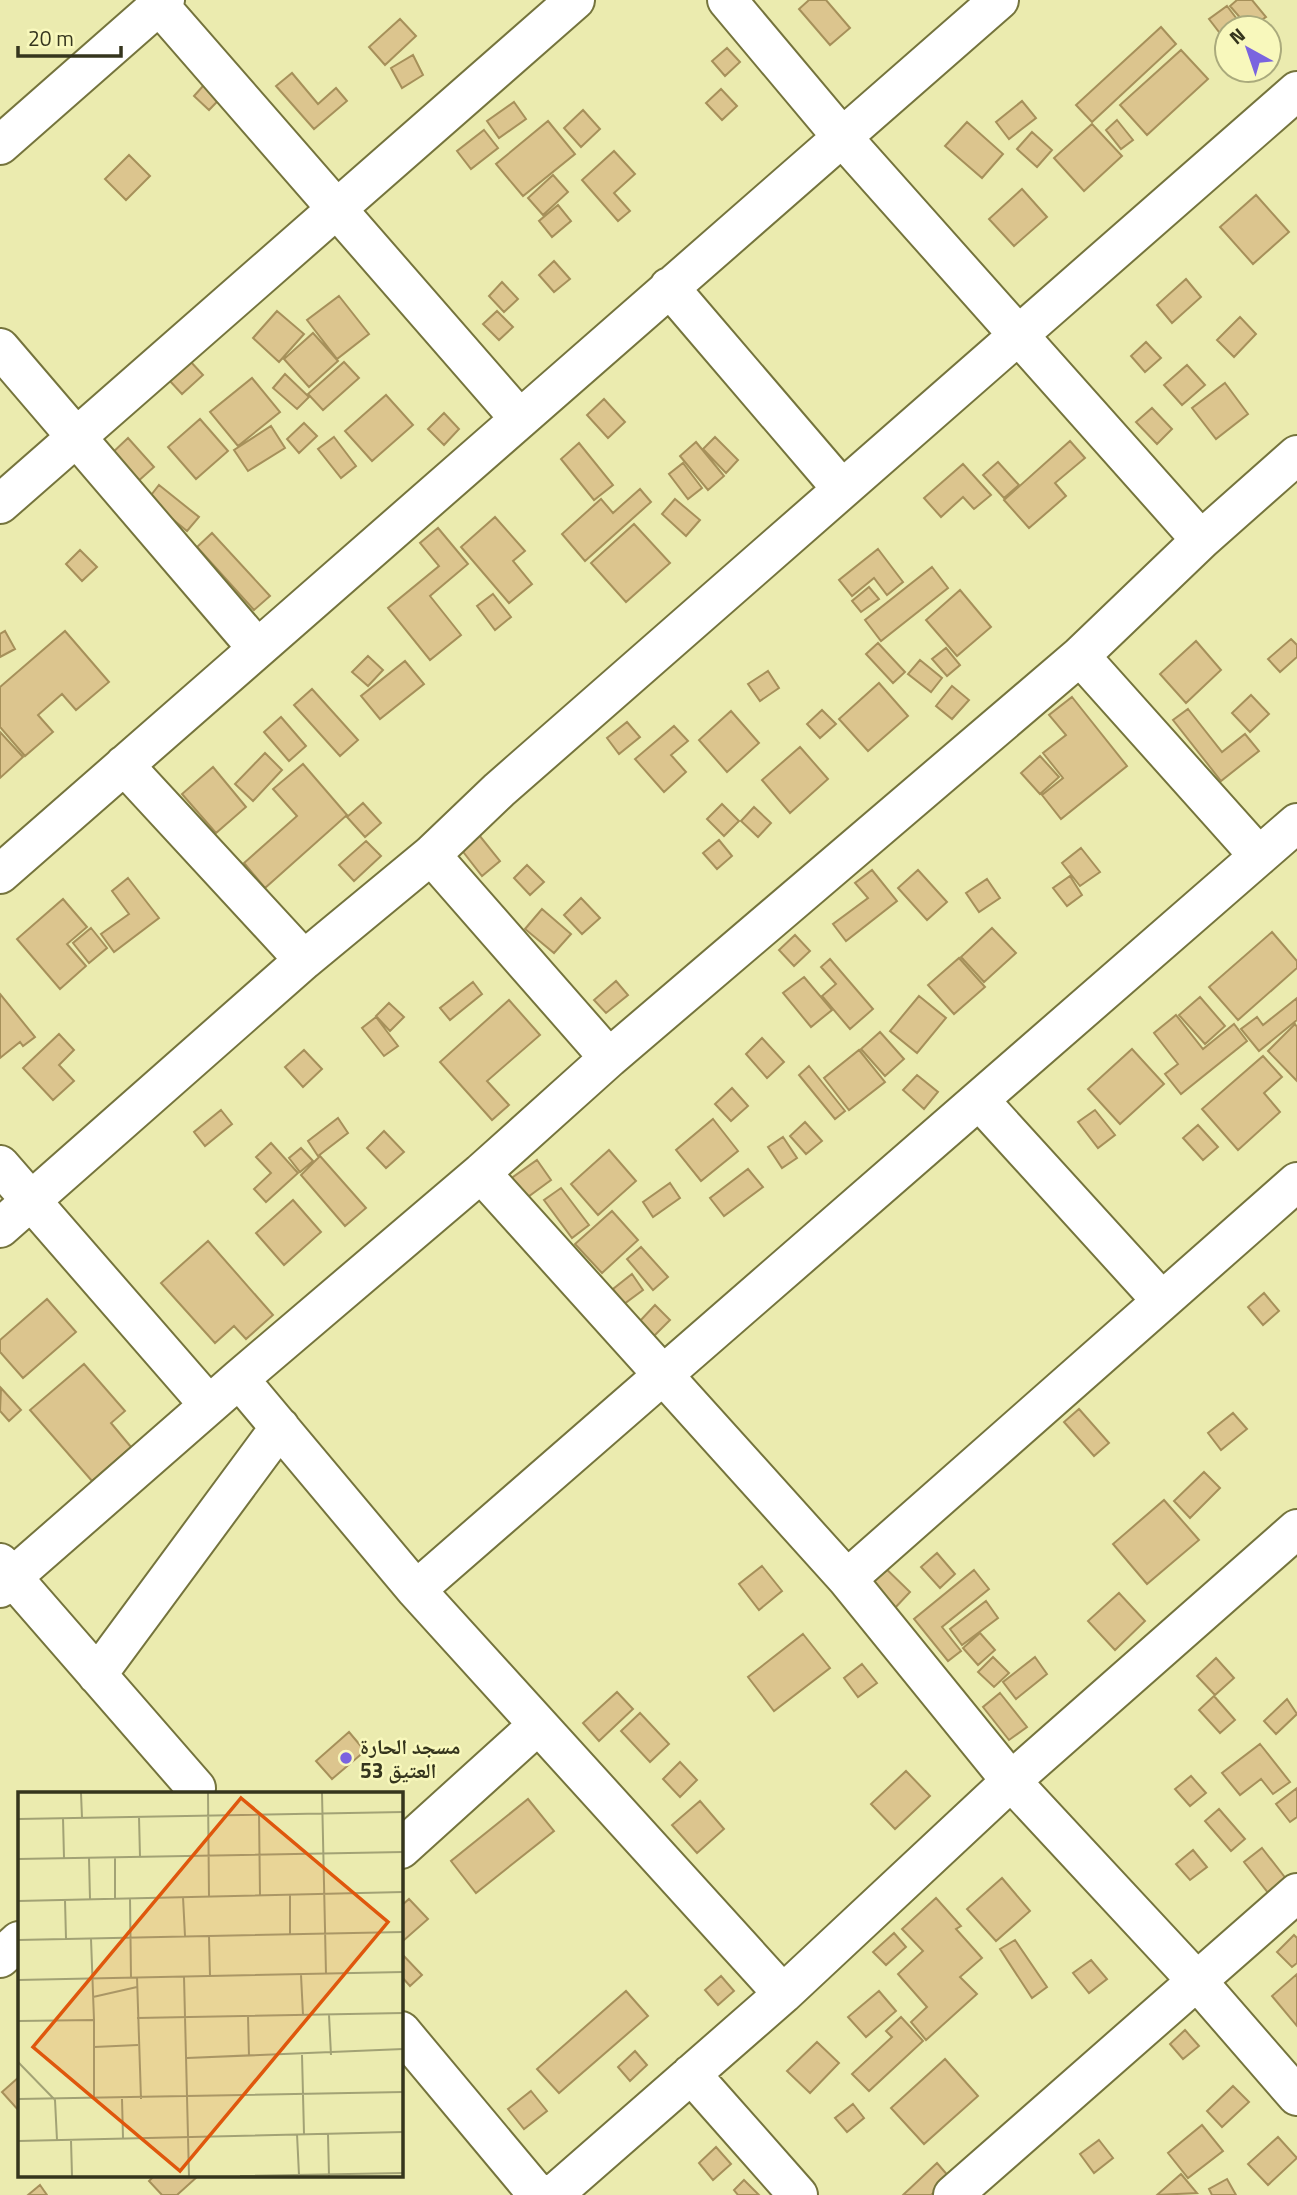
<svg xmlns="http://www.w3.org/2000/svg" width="1297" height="2195" font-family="'Titillium Web','Noto Naskh Arabic',sans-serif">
  <rect width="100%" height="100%" fill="#ebebaf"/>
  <!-- building -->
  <path fill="#dcc58e" stroke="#a6905a" stroke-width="2" d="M809,0H826L850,28L830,45L799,9Z
    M1237,0H1252L1266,17L1249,28L1230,6Z
    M1227,6L1243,27L1227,28L1226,41L1209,19Z
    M400,19L416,36L385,65L369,47Z
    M1161,27L1176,44L1092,122L1076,105Z
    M727,48L740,62L725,76L712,61Z
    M1181,50L1208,79L1147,135L1120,105Z
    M413,55L423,75L402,88L391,68Z
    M222,65L238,80L209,110L194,96Z
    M292,73L318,104L336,88L347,101L314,129L276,86Z
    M721,89L737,106L722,120L706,103Z
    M1022,101L1036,118L1009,139L996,122Z
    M514,102L526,119L499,138L487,121Z
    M583,110L600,129L581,147L564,128Z
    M1117,120L1133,140L1121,149L1106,130Z
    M548,121L575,154L523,196L496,164Z
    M967,122L1003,154L982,178L945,146Z
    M1092,124L1122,156L1084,191L1054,158Z
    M484,130L498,148L471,169L457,151Z
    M1032,132L1052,150L1037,167L1017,149Z
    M614,151L635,174L614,193L630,211L618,221L582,180Z
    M129,155L150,176L126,200L105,179Z
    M553,175L568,192L543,215L528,198Z
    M1022,189L1047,217L1014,246L989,219Z
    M1256,195L1289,232L1253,264L1220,227Z
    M558,205L571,221L552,237L539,221Z
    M554,261L570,279L554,292L539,275Z
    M1186,279L1201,297L1172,323L1157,305Z
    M502,282L518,299L504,312L489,296Z
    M339,296L369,334L337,359L307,320Z
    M277,311L304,334L279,362L253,338Z
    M497,311L513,327L499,340L483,324Z
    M1240,317L1256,334L1234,357L1217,340Z
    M313,333L338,361L309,387L284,359Z
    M1146,342L1161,358L1145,372L1131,356Z
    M190,361L203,375L182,394L169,380Z
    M344,362L359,378L323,410L308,394Z
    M1187,365L1205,385L1182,405L1164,385Z
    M285,374L309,397L297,409L273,388Z
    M252,378L280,412L238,446L210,412Z
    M1225,383L1248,414L1216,439L1192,408Z
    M386,395L413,425L372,461L345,431Z
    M604,399L625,422L608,438L587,415Z
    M1152,408L1172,429L1157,444L1136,422Z
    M444,413L459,429L444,445L428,429Z
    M200,419L228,451L196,479L168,447Z
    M304,423L317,436L299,453L287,439Z
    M271,426L285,448L248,471L234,450Z
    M334,437L356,466L341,478L318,449Z
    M715,437L738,460L726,473L703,449Z
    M128,438L154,467L136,483L110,455Z
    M1070,441L1085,458L1055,483L1066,496L1029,528L1004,500Z
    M696,442L724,476L708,490L680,456Z
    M579,443L613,485L594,500L561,459Z
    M998,462L1019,485L1004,498L983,475Z
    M683,463L702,488L688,499L669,474Z
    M963,464L991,495L974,509L963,497L941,517L924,498Z
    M159,485L199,517L187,531L148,499Z
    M640,489L651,502L585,561L562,534L601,499L613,513Z
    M675,499L700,520L686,536L662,514Z
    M495,517L525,551L513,561L532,584L509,603L461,547Z
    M634,524L670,563L626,602L591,563Z
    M438,528L468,564L430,596L461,635L430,660L388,608L439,566L420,543Z
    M212,533L270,596L254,610L197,547Z
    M878,549L903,582L887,595L874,578L852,596L839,580Z
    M80,550L97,567L82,581L66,564Z
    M932,567L948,588L881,641L865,620Z
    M869,587L879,599L861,612L852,601Z
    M960,590L991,627L957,656L926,620Z
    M493,594L511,617L495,630L477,606Z
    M5,631L15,649L0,657V634Z
    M65,631L109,682L76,710L62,694L38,715L53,732L25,756L0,727V687Z
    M1291,639L1297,645V657L1280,672L1268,659Z
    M1196,641L1221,670L1186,703L1160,674Z
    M878,643L905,672L893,683L866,654Z
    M946,648L960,665L947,676L932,659Z
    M368,656L383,670L368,686L352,672Z
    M920,660L942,678L931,692L908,674Z
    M405,661L424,684L380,719L361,696Z
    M768,671L779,688L760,701L748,684Z
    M879,683L908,716L868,751L839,719Z
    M952,686L969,700L952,719L936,706Z
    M312,689L358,740L340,756L294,705Z
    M1251,695L1269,714L1250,732L1232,713Z
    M1072,697L1127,766L1061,819L1042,795L1063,778L1043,753L1066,735L1049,715Z
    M1188,709L1222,752L1245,734L1259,751L1221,781L1173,720Z
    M822,710L836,724L820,738L807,724Z
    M731,711L759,743L727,772L699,740Z
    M281,717L306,746L289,761L264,732Z
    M627,722L640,737L619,754L607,738Z
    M674,726L688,741L671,755L686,772L664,792L635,759Z
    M0,732L23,757L0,778Z
    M800,747L828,779L790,813L762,780Z
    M265,753L282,770L253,801L235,784Z
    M1040,756L1059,777L1040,794L1021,773Z
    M303,764L347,815L265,888L244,863L297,816L273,789Z
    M213,767L246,807L216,833L182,794Z
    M363,803L381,823L365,837L347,817Z
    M722,804L739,821L724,836L707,819Z
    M754,807L771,823L758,837L741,821Z
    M475,830L500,861L482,876L457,844Z
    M719,840L732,856L717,869L703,853Z
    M366,841L381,856L354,881L339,865Z
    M1081,848L1100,872L1080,886L1062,863Z
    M527,865L544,882L530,895L514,878Z
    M872,870L897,901L846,941L833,924L868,898L855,883Z
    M918,870L947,902L927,920L898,888Z
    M1070,876L1082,895L1067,906L1053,888Z
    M128,878L159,918L114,952L101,934L129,914L112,891Z
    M987,879L1000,898L979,912L966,893Z
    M581,898L600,918L582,934L564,915Z
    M63,899L87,927L67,944L86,966L60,989L17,939Z
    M542,909L571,934L554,953L525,929Z
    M91,928L107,948L89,963L73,943Z
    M992,928L1016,953L984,982L961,957Z
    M1272,932L1297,961V968L1238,1020L1209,987Z
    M795,935L810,951L794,966L779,950Z
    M959,958L985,987L954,1014L928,985Z
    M830,959L873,1009L850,1029L822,996L836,984L821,967Z
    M804,977L832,1010L811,1027L783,993Z
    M616,981L628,995L606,1013L594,1000Z
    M473,982L482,994L450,1020L440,1008Z
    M0,994L35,1037L23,1046L20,1042L0,1058Z
    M919,996L946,1018L917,1053L890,1031Z
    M1200,997L1225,1026L1205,1044L1179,1015Z
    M1297,998V1020L1259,1051L1241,1029L1257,1017L1263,1025Z
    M509,1000L540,1035L487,1081L509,1105L492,1120L440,1062Z
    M389,1003L404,1017L390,1031L376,1016Z
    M1176,1015L1203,1049L1234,1024L1247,1041L1181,1094L1165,1074L1178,1064L1154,1033Z
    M376,1017L398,1046L384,1056L362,1028Z
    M1295,1024L1297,1027V1081L1268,1051Z
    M880,1032L904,1059L885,1076L861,1049Z
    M59,1034L74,1050L59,1065L74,1081L53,1100L23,1068Z
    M762,1038L784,1062L767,1078L746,1054Z
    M1132,1049L1164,1084L1120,1124L1088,1089Z
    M304,1050L322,1069L303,1087L285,1067Z
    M859,1050L885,1082L849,1110L824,1078Z
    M1263,1056L1282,1077L1264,1093L1280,1112L1238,1150L1202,1109Z
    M809,1066L845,1111L835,1119L799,1075Z
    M917,1075L938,1092L924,1109L903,1090Z
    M732,1088L748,1106L731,1121L715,1104Z
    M221,1110L232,1124L205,1146L194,1132Z
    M1095,1110L1115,1135L1098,1148L1078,1122Z
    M338,1118L348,1133L318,1156L308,1141Z
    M713,1119L738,1151L701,1181L676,1150Z
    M805,1122L822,1141L806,1154L790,1136Z
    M1198,1125L1218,1147L1203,1160L1183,1138Z
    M384,1131L404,1152L386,1168L367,1148Z
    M783,1137L797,1158L782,1168L768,1147Z
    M271,1143L298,1173L266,1202L254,1189L271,1173L256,1157Z
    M301,1148L313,1161L300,1172L289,1158Z
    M609,1150L636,1181L598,1215L571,1184Z
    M320,1156L366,1208L345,1226L301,1175Z
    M537,1160L551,1180L517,1205L503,1184Z
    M748,1169L763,1187L724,1216L710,1198Z
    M670,1183L680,1198L653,1217L643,1202Z
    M561,1188L589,1225L572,1238L544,1200Z
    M293,1200L321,1232L284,1265L256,1233Z
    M612,1211L638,1240L602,1273L575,1244Z
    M208,1241L273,1315L246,1339L234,1326L215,1343L161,1283Z
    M641,1247L668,1277L653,1290L627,1259Z
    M632,1274L643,1290L624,1304L613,1289Z
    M1264,1293L1279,1311L1263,1325L1248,1307Z
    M47,1299L76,1332L23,1378L0,1352V1340Z
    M655,1305L670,1320L653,1337L639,1322Z
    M84,1364L125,1411L111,1423L131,1447L92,1481L30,1410Z
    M1,1388L21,1410L9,1421L0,1411Z
    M1079,1409L1109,1443L1094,1456L1064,1422Z
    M1233,1413L1247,1429L1221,1450L1208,1433Z
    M1204,1472L1220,1488L1190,1518L1174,1501Z
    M1164,1500L1199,1540L1147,1584L1113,1544Z
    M937,1553L955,1574L940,1588L921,1567Z
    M878,1561L910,1592L893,1610L860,1579Z
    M762,1566L782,1591L759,1610L739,1584Z
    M974,1570L989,1589L942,1627L961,1651L948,1661L914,1619Z
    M1119,1593L1145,1621L1115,1650L1088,1621Z
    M986,1601L998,1618L962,1645L950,1629Z
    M980,1633L995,1650L978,1665L963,1648Z
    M803,1634L830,1668L774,1711L748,1677Z
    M993,1657L1009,1673L994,1687L978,1672Z
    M1035,1657L1047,1674L1016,1699L1003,1682Z
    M1216,1658L1234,1678L1215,1695L1197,1676Z
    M862,1664L877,1683L858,1697L844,1678Z
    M617,1692L633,1709L599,1741L583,1723Z
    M1000,1693L1027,1727L1009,1740L983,1707Z
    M1214,1696L1235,1720L1220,1733L1199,1710Z
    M1287,1699L1297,1714L1276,1734L1264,1721Z
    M640,1713L669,1744L650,1762L621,1731Z
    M349,1732L365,1751L332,1779L316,1761Z
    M1260,1744L1290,1782L1273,1794L1261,1779L1240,1795L1222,1773Z
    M680,1762L697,1780L680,1797L663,1779Z
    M906,1771L930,1796L895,1829L871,1804Z
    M1191,1776L1206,1793L1190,1806L1175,1789Z
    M1297,1788V1817L1290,1822L1276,1804Z
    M528,1799L554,1831L476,1893L451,1861Z
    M700,1801L724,1829L697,1853L672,1825Z
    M1219,1809L1245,1839L1231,1851L1205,1821Z
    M1262,1848L1287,1880L1269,1894L1244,1862Z
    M1193,1850L1207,1867L1190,1880L1176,1864Z
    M1002,1878L1030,1911L996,1941L967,1909Z
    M936,1898L961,1926L956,1929L982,1958L960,1977L977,1994L926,2040L911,2022L927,2007L898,1974L923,1951L902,1929Z
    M409,1899L428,1919L403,1941L401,1906Z
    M894,1933L906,1947L886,1965L873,1952Z
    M1294,1935L1297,1938V1963L1292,1967L1277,1952Z
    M1015,1940L1047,1987L1032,1998L1000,1949Z
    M401,1953L422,1975L410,1986L401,1976Z
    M1091,1960L1107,1979L1089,1993L1073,1973Z
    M1297,1974V2026L1272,1996Z
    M721,1976L734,1991L718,2005L705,1990Z
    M626,1991L648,2016L559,2093L537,2069Z
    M879,1991L896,2011L866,2037L848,2017Z
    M901,2017L923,2041L869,2091L852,2074L892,2037L886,2031Z
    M1185,2030L1199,2046L1183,2059L1170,2044Z
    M817,2042L839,2063L810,2093L787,2071Z
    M635,2051L647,2065L630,2081L618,2067Z
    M945,2059L978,2096L924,2144L891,2108Z
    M19,2077V2111L2,2092Z
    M1233,2086L1249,2102L1222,2127L1207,2111Z
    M531,2091L547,2111L524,2129L508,2109Z
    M853,2104L864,2118L847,2132L835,2118Z
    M1202,2125L1223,2151L1188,2178L1168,2153Z
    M1278,2137L1297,2158L1268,2185L1248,2164Z
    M1099,2140L1113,2158L1094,2173L1080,2154Z
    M716,2147L731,2164L713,2180L699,2163Z
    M937,2163L950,2178L931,2195H903Z
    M1181,2174L1197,2193L1157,2195Z
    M154,2176H198L177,2195H162L149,2181Z
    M1227,2179L1236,2195H1212L1209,2189Z
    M744,2180L759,2195H738L734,2190Z
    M40,2185L47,2195H28Z"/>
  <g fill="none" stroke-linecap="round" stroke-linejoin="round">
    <defs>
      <path id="minor" d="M727,0L842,137L1201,540
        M159,5L519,418
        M0,145L165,0
        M669,287L842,489
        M0,348L257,648
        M0,504L575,0
        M1080,656L1259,856
        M124,765L304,960
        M431,855L609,1058
        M0,874L999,0
        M979,1100L1162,1301
        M0,1165L209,1405
        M481,1173L847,1579L1011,1781L1197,1981L1297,2096
        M0,1228L304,960L431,855L499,790L1297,91
        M239,1379L416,1590L783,1994
        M0,1563L196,1788
        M847,1579L1297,1182
        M0,1588L239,1379L481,1173L609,1058L1080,656L1201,540L1297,455
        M416,1590L1297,823
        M97,1675L280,1427
        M401,1849L538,1725
        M0,1958L19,1941
        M401,2031L538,2195
        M691,2074L798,2195
        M553,2195L783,1994L1011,1781L1297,1529
        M953,2195L1297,1893"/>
    </defs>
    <!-- minor casing -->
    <use href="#minor" stroke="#75743d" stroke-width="42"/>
    <!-- minor -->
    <use href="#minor" stroke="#fff" stroke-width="38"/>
  </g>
  <!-- markers -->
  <circle fill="#7a64df" stroke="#f8f8bc" stroke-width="2.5" cx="346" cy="1758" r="7"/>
  <g text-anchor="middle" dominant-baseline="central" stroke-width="5" stroke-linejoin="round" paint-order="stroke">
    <!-- poi labels -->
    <g font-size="21" font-weight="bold" fill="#35351d" stroke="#f8f8bc" text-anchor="start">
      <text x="360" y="1746">مسجد الحارة<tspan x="360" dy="24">53 العتيق</tspan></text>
    </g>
  </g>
  <!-- overview -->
  <g transform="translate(18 1792)">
    <rect width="385" height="385" fill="#ebebaf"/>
    <path fill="none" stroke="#a2a275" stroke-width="2" d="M63,1L64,26M190,1L191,104M304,1L308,182M241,22L242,103M121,25L122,65M45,26L46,66M0,27L385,20M97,65V106M71,66L72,107M0,67L385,60M272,103V142M165,105L167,144M112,106L113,186M47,108L48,147M0,109L385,100M191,144L192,184M73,147L76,228M0,148L385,140M283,183L285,223M119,185L123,307M166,185L171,384M0,188L385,180M75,205L119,195M311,223L313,263M230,224L231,264M119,226L385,221M0,229L76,228V308M76,255L120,253M284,263L286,342M169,266L385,257M0,270L37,308L39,348M0,307L385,300M104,307L105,346M279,342L281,383M310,342L311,384M53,348L54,384M0,349L385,340M222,384L385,381"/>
    <path fill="#df570d" fill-opacity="0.15" stroke="#df570d" stroke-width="3.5" d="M223,6L370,130L162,379L15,255Z"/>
    <rect width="385" height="385" fill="none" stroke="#35351d" stroke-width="3.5"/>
  </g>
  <!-- north arrow -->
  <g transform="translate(1248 49) rotate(320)"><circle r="33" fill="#f8f8bc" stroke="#aaaa7c" stroke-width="2"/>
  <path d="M0-5L12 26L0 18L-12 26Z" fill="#7a64df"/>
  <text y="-10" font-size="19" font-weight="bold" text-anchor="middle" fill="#35351d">N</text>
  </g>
  <!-- scale -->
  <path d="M18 46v10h103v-10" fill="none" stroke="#35351d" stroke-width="3.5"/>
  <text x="28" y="46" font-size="21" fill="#35351d" stroke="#f8f8bc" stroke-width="5" paint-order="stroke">20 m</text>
</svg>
